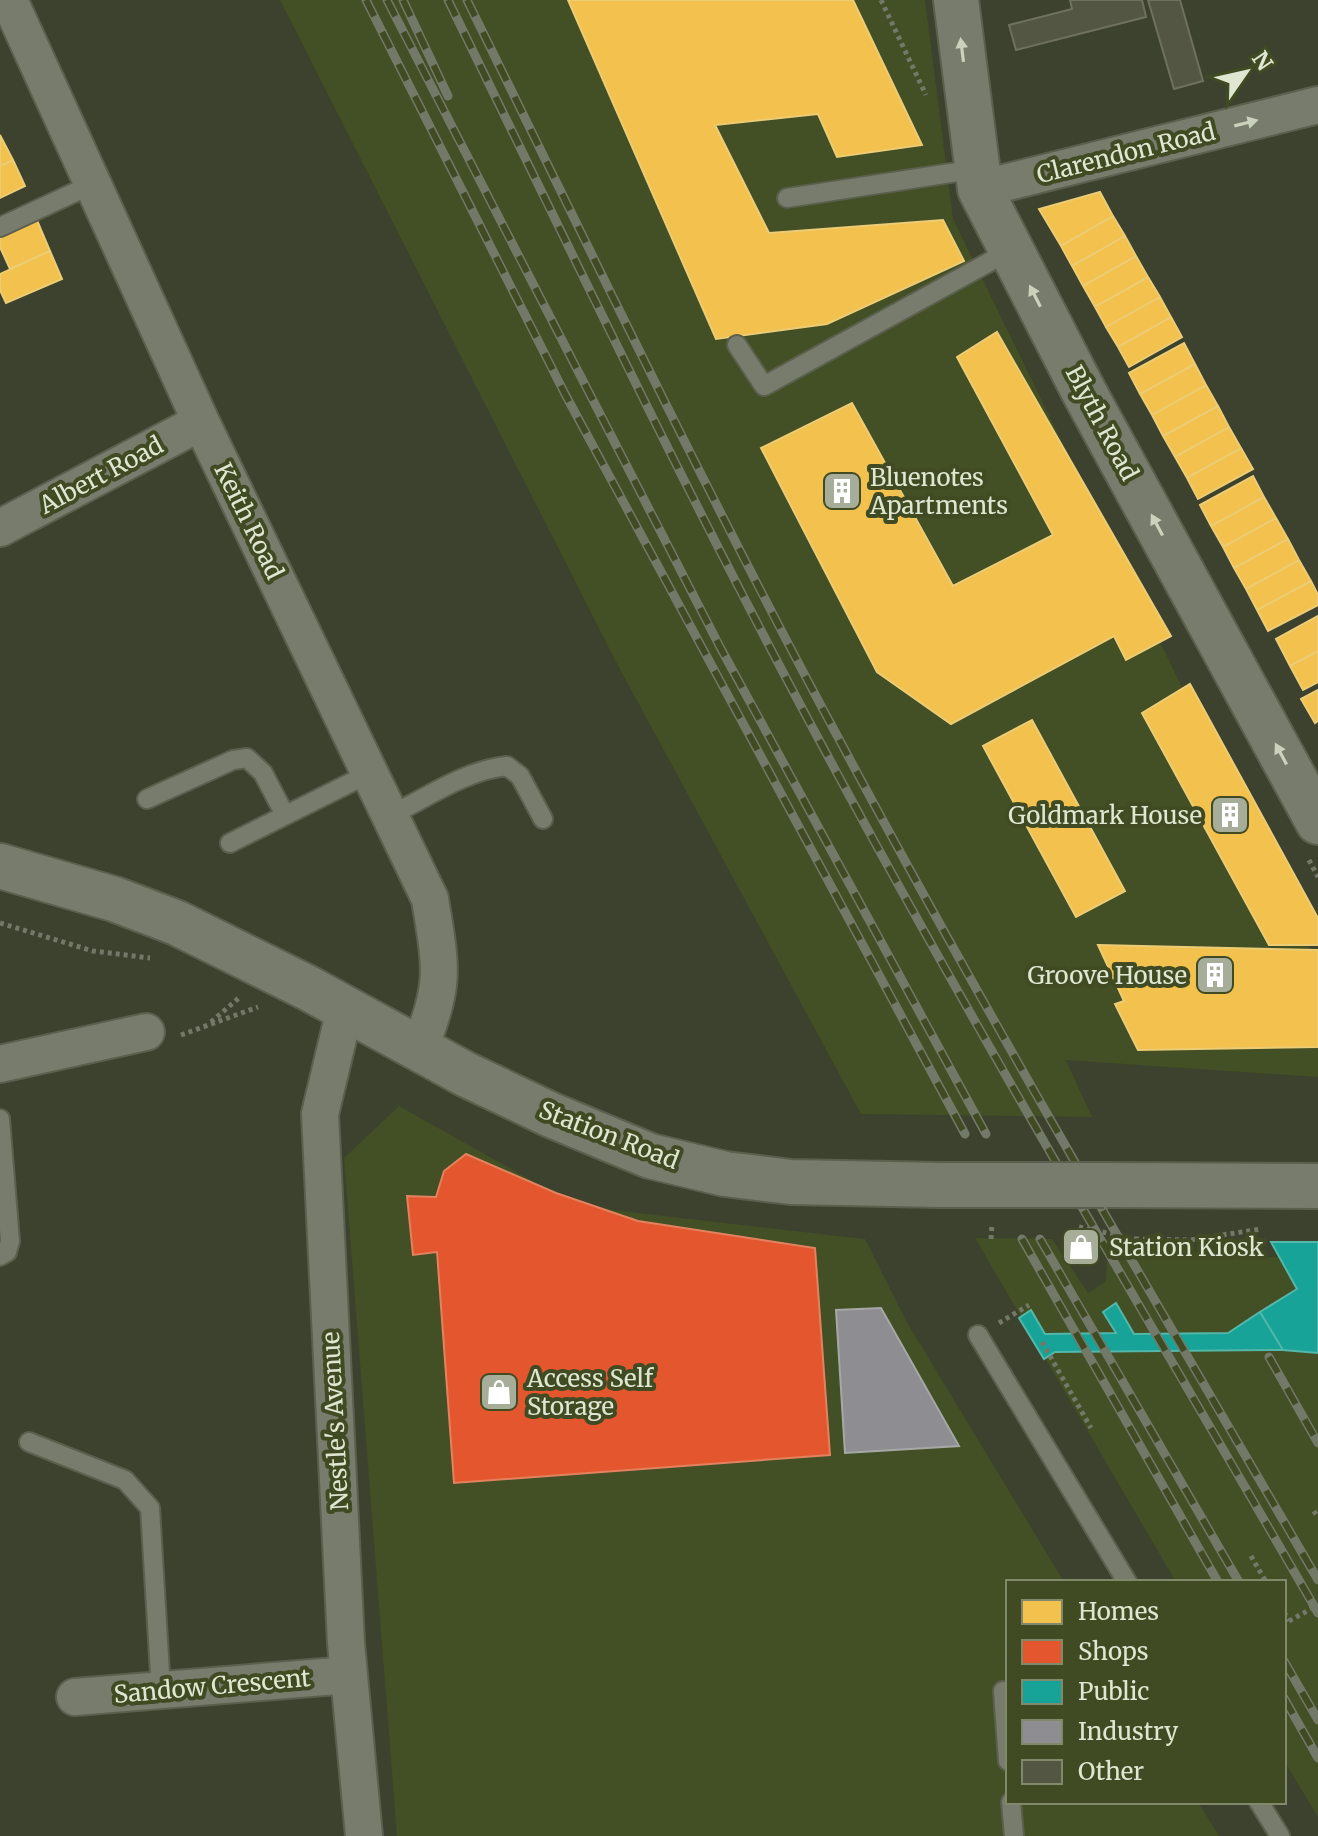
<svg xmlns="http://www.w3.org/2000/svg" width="1318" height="1836" font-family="Merriweather,serif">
  <rect width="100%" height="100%" fill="#3c422d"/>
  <!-- built -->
  <path fill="#434f24" d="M280,0H925L953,219L1318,965V1077L1066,1060L1092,1117L861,1114L615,660Z
    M399,1106L577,1206L865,1239L905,1319L1064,1582H1008V1802H1198L1219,1836H397L344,1158Z
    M975,1238L1052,1239L1088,1293L1106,1281L1107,1260L1278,1257L1271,1242H1318V1817L1284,1761V1582H1176Z"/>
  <!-- homes -->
  <path fill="#f2c14e" stroke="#eccc75" stroke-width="2" d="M568,0H853L922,145L837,157L818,114L715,125L769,233L943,220L964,261L827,324L716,339Z
    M0,135L13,160L0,166Z
    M13,160L25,186L0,198V166Z
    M1100,192L1113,216L1061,246L1039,209Z
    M1113,216L1125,236L1072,266L1061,246Z
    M36,218L50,251L10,269L0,247V234Z
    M1125,236L1136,256L1083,286L1072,266Z
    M50,251L62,279L6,303L0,290V274Z
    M1136,256L1148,277L1095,307L1083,286Z
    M1148,277L1160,297L1106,327L1095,307Z
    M1160,297L1171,317L1118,347L1106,327Z
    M1171,317L1182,337L1129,367L1118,347Z
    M997,332L1171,636L1126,660L1114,636L951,724L877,672L761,448L852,403L953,586L1053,535L957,357Z
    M1184,343L1195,364L1140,394L1129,373Z
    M1195,364L1206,385L1152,415L1140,394Z
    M1206,385L1218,406L1163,436L1152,415Z
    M1218,406L1229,427L1175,457L1163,436Z
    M1229,427L1241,448L1187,478L1175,457Z
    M1241,448L1253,469L1198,499L1187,478Z
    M1253,476L1264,497L1211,526L1200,505Z
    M1264,497L1276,518L1223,547L1211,526Z
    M1276,518L1288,539L1234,568L1223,547Z
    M1288,539L1299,560L1246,589L1234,568Z
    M1299,560L1311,581L1257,610L1246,589Z
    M1311,581L1318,595V605L1268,631L1257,610Z
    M1318,616V651L1290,666L1276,639Z
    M1318,651V682L1303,690L1290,666Z
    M1190,684L1318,918V945H1269L1142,713Z
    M1318,690V721L1315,723L1301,699Z
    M1032,720L1125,891L1076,917L983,746Z
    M1098,945L1318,950V1047L1138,1050L1115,1004L1124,1001Z"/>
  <!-- shops -->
  <path fill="#e4572e" stroke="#e2825f" stroke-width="2" d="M466,1154L556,1193L638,1221L815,1248L830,1455L454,1483L437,1252L413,1255L407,1196L436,1197L444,1171Z"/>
  <!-- public -->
  <path fill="#17a398" stroke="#53b7a9" stroke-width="2" d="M1271,1242H1318V1353L1283,1350L1260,1312L1297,1289Z
    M1116,1303L1134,1334L1228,1333L1260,1312L1283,1350L1055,1352L1044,1359L1019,1318L1031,1310L1045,1334L1116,1333L1103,1312Z"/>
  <!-- industry -->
  <path fill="#8d8d92" stroke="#a6a8a5" stroke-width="2" d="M881,1308L959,1446L845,1453L836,1310Z"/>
  <!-- building -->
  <path fill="#545644" stroke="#6f715f" stroke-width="2" d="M1070,0H1142L1146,17L1016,50L1009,25L1072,9Z
    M1148,0H1180L1203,81L1174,89Z"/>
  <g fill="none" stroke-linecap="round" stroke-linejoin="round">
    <defs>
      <path id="lane" d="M787,198L977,169
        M0,227L95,183
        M737,345L764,386L1011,250
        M147,799L233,760L247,758L263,773L285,815
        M391,815C428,797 466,770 507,766L520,776L543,819
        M230,843L370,773
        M0,1119L10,1241L7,1252L0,1256
        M978,1335L1127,1582
        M29,1442L125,1480L150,1508L161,1690
        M1003,1691L1008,1761
        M1011,1802L1014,1836
        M1259,1802L1280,1836"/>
      <path id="street" d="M9,0L201,422L430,899C441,967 446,984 419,1049
        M980,189L1318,105
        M0,528L201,422
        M345,1009L320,1114L346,1643L364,1836
        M0,1064L146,1032
        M75,1697L349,1675"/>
      <path id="secondary" d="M956,0L980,189L1084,392L1318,822
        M0,866L114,899L177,923L308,988L465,1074L551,1115L650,1156L725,1174L791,1182L940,1185
        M1104,1185L1318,1186"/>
    </defs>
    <!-- lane casing -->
    <use href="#lane" stroke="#5b604e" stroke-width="22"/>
    <!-- street casing -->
    <use href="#street" stroke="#5b604e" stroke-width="40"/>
    <!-- secondary casing -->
    <use href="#secondary" stroke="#5b604e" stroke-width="48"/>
    <!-- path -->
    <path stroke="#737868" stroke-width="5" stroke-dasharray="4 4" stroke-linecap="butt" d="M881,0L926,95
      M1309,860L1318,877
      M0,923L93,951L150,958
      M211,1022L240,997
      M181,1035L258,1007
      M991,1239L992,1224
      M1135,1239L1190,1240L1261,1229
      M999,1323L1029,1305
      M1042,1342L1091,1428
      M1314,1511L1318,1518
      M1251,1556L1266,1582
      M1284,1612L1289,1621"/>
    <!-- lane -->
    <use href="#lane" stroke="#787c6c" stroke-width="18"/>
    <!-- street -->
    <use href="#street" stroke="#787c6c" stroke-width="36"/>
    <!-- secondary -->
    <use href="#secondary" stroke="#787c6c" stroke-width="44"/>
    <defs>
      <path id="rail" d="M366,0L565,394L965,1134
        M387,0L720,647L986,1134
        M403,0L448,96
        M448,0C571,251 691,503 824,749C981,1041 1152,1325 1318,1613
        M467,0C589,248 709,498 840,741C992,1025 1156,1302 1318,1580
        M1022,1239L1218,1582
        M1040,1239L1239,1582
        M1269,1357L1318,1443
        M1284,1661L1318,1720
        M1284,1698L1318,1758"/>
    </defs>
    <!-- rail casing -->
    <use href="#rail" stroke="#737968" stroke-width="9"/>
    <!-- rail -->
    <use href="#rail" stroke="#404b24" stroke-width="6" stroke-dasharray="18" stroke-linecap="butt"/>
    <defs>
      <path id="secondary-bridge" d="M940,1185H1104"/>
    </defs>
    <!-- secondary-bridge casing -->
    <use href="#secondary-bridge" stroke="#5b604e" stroke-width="48" stroke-linecap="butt"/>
    <!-- path-bridge -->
    <path stroke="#737868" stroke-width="5" stroke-dasharray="4 4" stroke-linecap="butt" d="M1079,1227L1135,1239
      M1289,1621L1318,1605"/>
    <!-- secondary-bridge -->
    <use href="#secondary-bridge" stroke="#787c6c" stroke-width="44"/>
  </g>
  <!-- one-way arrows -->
  <defs><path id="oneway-solid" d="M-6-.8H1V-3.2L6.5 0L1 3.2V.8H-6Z" transform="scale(2)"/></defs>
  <g fill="#cad2bd">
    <use href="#oneway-solid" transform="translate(962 50) rotate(-97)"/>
    <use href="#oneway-solid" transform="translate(1246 123) rotate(-14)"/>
    <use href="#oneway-solid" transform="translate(1035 296) rotate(-117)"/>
    <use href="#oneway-solid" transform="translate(1157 525) rotate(-118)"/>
    <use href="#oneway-solid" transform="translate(1281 754) rotate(-118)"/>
  </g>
  <!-- icons -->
  <defs>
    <symbol id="building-square" viewBox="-11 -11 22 22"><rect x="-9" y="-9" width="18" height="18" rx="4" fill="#a6ad98" stroke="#404b24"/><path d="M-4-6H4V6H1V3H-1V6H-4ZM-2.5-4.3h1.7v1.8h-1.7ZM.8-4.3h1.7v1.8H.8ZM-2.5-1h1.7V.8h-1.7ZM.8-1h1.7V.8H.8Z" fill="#fff"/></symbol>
    <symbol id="shop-square" viewBox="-11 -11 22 22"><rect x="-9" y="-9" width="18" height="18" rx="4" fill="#a6ad98" stroke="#404b24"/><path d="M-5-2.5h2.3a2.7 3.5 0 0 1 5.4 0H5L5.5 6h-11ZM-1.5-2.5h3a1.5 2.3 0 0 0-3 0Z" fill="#fff"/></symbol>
  </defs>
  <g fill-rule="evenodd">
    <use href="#building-square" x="820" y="469" width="44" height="44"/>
    <use href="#building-square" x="1208" y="793" width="44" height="44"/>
    <use href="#building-square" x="1193" y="953" width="44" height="44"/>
    <use href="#shop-square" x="1059" y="1225" width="44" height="44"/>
    <use href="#shop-square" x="477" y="1370" width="44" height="44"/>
  </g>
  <g text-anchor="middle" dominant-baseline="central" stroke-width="8" stroke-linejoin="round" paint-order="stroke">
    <!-- street labels -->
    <g font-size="24" fill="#dfe7d1" stroke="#404b24">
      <text transform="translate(1126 153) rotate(-14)">Clarendon Road</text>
      <text transform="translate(1102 423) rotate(62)">Blyth Road</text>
      <text transform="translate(101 475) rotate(-28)">Albert Road</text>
      <text transform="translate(249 521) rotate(64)">Keith Road</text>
      <text transform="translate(609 1135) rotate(21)">Station Road</text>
      <text transform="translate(335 1421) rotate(-93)">Nestle's Avenue</text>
      <text transform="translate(212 1686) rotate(-5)">Sandow Crescent</text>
    </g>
    <!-- poi labels -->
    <g font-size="24" fill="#dfe7d1" stroke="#404b24" text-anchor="start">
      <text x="870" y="477">Bluenotes<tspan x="870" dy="28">Apartments</tspan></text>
      <text x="1202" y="815" text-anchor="end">Goldmark House</text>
      <text x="1187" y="975" text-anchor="end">Groove House</text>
      <text x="1109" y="1247">Station Kiosk</text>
      <text x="527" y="1378">Access Self<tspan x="527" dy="28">Storage</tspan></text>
    </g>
  </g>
  <!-- legend -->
  <rect x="1006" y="1580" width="280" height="224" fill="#404b24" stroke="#808969" stroke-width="2"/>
  <rect x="1022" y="1600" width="40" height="24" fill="#f2c14e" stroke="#808969" stroke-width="2"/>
  <text x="1078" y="1620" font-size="24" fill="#dfe7d1">Homes</text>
  <rect x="1022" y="1640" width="40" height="24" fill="#e4572e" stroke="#808969" stroke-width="2"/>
  <text x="1078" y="1660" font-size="24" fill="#dfe7d1">Shops</text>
  <rect x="1022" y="1680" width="40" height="24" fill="#17a398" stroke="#808969" stroke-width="2"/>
  <text x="1078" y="1700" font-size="24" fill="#dfe7d1">Public</text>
  <rect x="1022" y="1720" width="40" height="24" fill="#8d8d92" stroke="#808969" stroke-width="2"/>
  <text x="1078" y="1740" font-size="24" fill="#dfe7d1">Industry</text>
  <rect x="1022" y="1760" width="40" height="24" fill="#545644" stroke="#808969" stroke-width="2"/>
  <text x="1078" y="1780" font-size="24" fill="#dfe7d1">Other</text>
  <!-- north arrow -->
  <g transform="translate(1246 72) rotate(56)" stroke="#404b24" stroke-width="6" paint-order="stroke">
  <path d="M0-6L14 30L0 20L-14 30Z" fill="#dfe7d1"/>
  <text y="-12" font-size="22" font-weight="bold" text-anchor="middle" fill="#dfe7d1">N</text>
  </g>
</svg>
